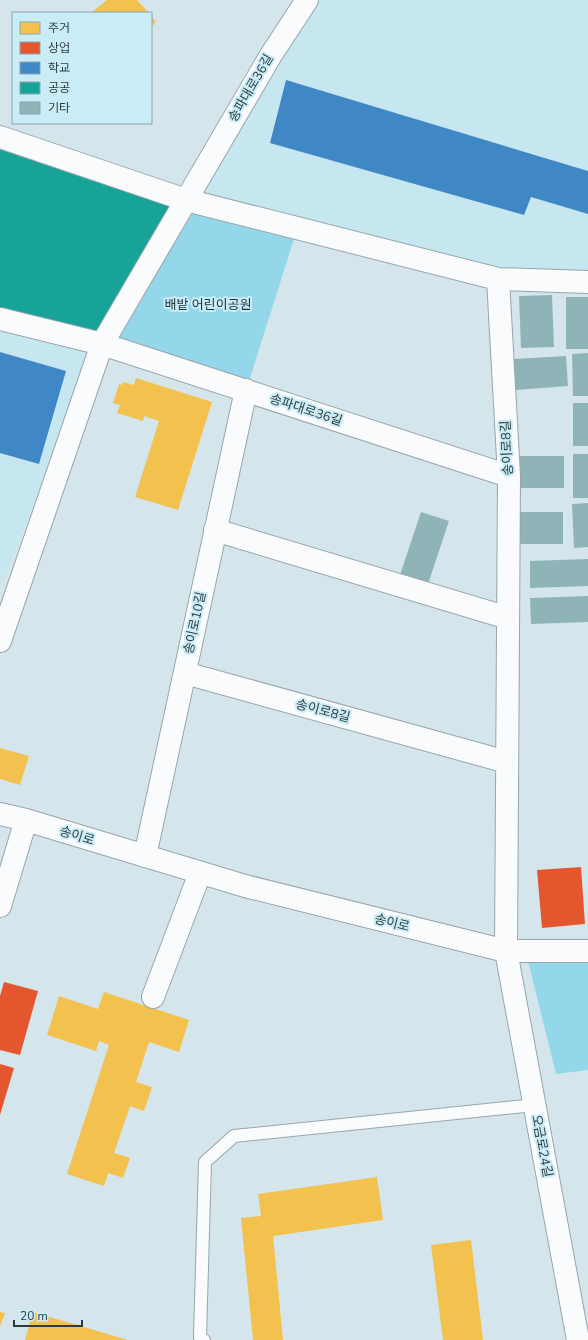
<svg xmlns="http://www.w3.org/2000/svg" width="588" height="1340" font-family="'Nunito Sans','Noto Sans KR',sans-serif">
  <rect width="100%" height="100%" fill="#d4e6ec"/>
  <!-- built -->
  <path fill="#c6e6f0" d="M320,0H588V275L499,272L198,193Z
    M0,327L96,350L0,588Z"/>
  <!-- green -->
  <path fill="#95d7ea" d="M195,210L295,236L249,381L113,341Z
    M588,960V1070L556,1074L528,961Z"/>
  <!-- homes -->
  <path fill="#f2c14e" d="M107,0H137L149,13H91Z
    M151,16L156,22L151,27Z
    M136,378L212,402L178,510L135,497L159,421L144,416L143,421L117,413L120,405L113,403L119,384L122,385L123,382L134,385Z
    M0,748L29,756L20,785L0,779Z
    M104,992L189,1020L179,1052L149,1042L136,1082L152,1087L144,1111L130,1106L114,1153L130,1158L123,1178L108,1173L104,1186L67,1174L109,1045L99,1041L96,1051L47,1035L59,996L98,1009Z
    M377,1177L383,1220L273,1236L283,1340H253L241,1218L261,1216L258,1194Z
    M471,1240L483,1340H443L431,1245Z
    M0,1312L5,1313L0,1326Z
    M33,1312L128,1340H25Z"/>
  <!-- shops -->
  <path fill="#e4572e" d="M581,867L585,924L542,928L537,870Z
    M4,982L38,991L20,1055L0,1050V996Z
    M0,1064L14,1068L0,1115Z"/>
  <!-- schools -->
  <path fill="#3f88c5" d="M286,80L588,171V214L531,197L524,215L270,143Z
    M0,352L66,371L39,464L0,453Z"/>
  <!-- public -->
  <path fill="#17a398" d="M0,146L175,203L97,336L0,312Z"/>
  <!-- building -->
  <path fill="#8eb4b7" d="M552,295L554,347L521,348L519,296Z
    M566,297H588V349H566Z
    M588,353V396H573L572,354Z
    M566,356L568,386L515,390L513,359Z
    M573,403H588V446H573Z
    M573,454H588V498H573Z
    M518,456H564V488H518Z
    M588,503V547L574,548L572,504Z
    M421,512L449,521L428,584L400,575Z
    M519,512H563V544H519Z
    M588,559V586L530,588V561Z
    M588,596V622L531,624L530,598Z"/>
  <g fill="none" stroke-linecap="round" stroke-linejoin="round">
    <defs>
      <path id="service" d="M204,1340L200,1337L205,1162L234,1136L535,1105"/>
      <path id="minor" d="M0,137L186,200L498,279L588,282
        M498,279L509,476L506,951L578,1340
        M0,319L102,344L509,476
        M215,530L508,618
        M0,641L102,344L271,55L307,0
        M185,673L507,762
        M145,856L246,390
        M153,997L200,873"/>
      <path id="tertiary" d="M0,814L26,820L245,886L506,951H588
        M0,906L26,820"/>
    </defs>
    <!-- service casing -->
    <use href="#service" stroke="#98a6ab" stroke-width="14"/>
    <!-- minor casing -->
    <use href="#minor" stroke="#98a6ab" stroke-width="24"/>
    <!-- tertiary casing -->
    <use href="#tertiary" stroke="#98a6ab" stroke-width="24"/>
    <!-- service -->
    <use href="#service" stroke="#f9fbfc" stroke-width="12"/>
    <!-- minor -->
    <use href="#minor" stroke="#f9fbfc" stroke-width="22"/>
    <!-- tertiary -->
    <use href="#tertiary" stroke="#f9fbfc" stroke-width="22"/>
  </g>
  <g text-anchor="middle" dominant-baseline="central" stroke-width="4" stroke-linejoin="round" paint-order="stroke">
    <!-- street labels -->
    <g font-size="13" fill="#2e3c40" stroke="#c9ecf7">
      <text transform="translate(251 88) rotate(-60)">송파대로36길</text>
      <text transform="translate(306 410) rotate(18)">송파대로36길</text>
      <text transform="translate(507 448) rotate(-93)">송이로8길</text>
      <text transform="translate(195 623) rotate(-78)">송이로10길</text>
      <text transform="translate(323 711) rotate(15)">송이로8길</text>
      <text transform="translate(77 836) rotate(17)">송이로</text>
      <text transform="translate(392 923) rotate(14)">송이로</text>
      <text transform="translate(542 1146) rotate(79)">오금로24길</text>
    </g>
    <!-- park labels -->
    <g font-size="13" fill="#1d3239" stroke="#c9ecf7">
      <text x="208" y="305">배밭 어린이공원</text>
    </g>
  </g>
  <!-- legend -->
  <rect x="12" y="12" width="140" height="112" fill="#c9ecf7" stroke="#8ba6ae"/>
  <rect x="20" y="22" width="20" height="12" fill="#f2c14e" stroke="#8ba6ae"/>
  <text x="48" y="32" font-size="12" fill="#2e3c40">주거</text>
  <rect x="20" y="42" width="20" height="12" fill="#e4572e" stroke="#8ba6ae"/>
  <text x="48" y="52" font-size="12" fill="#2e3c40">상업</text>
  <rect x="20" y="62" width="20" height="12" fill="#3f88c5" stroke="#8ba6ae"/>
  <text x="48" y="72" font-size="12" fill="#2e3c40">학교</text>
  <rect x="20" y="82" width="20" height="12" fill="#17a398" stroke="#8ba6ae"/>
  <text x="48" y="92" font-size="12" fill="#2e3c40">공공</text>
  <rect x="20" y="102" width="20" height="12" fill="#8eb4b7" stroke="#8ba6ae"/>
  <text x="48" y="112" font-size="12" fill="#2e3c40">기타</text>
  <!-- scale -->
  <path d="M14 1320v6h68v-6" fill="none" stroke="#2e3c40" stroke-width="2"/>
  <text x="20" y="1320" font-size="12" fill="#2e3c40" stroke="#c9ecf7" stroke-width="3" paint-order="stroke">20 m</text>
</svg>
